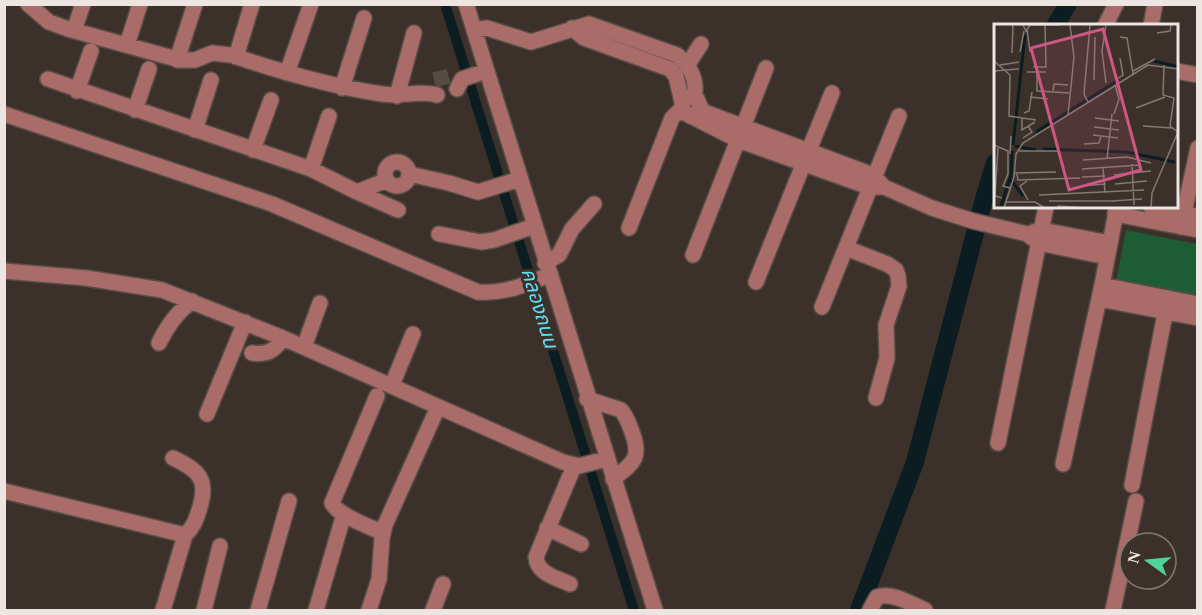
<svg xmlns="http://www.w3.org/2000/svg" width="1202" height="615" font-family="'Times New Roman','Noto Sans Thai',serif">
  <rect width="100%" height="100%" fill="#3c312a"/>
  <!-- green -->
  <path fill="#1e5c35" d="M1126,230L1197,244V308L1114,292Z"/>
  <g fill="none" stroke-linecap="round" stroke-linejoin="round">
    <!-- canal -->
    <path stroke="#0b1d20" stroke-width="10" d="M445,4L634,610"/>
    <!-- river -->
    <path stroke="#0b1d20" stroke-width="18" d="M1055,26L1068,4
      M859,610L915,462L985,195L995,163"/>
    <!-- minor-tunnel -->
    <path stroke="#564c45" stroke-width="15" stroke-dasharray="15 8" stroke-linecap="butt" d="M434,80L453,75"/>
    <defs>
      <path id="minor" d="M28,4L49,22L68,29L180,60H195L212,53L231,55C281,72 330,86 382,94C401,97 419,90 437,95
        M466,4L655,610
        M1105,26L1116,4
        M1151,26L1155,4
        M572,28L584,38L670,69L676,76L682,102
        M74,30L83,4
        M474,30L487,28L531,42L589,24L677,55C690,66 698,79 694,97
        M127,45L140,4
        M236,57L252,4
        M177,60L195,4
        M688,64L701,44
        M1176,71L1198,75
        M287,73L311,4
        M48,79L311,169L357,192L387,180
        M342,88L364,18
        M457,89L462,79L486,71
        M77,91L91,51
        M397,96L414,33
        M135,110L149,69
        M699,110L873,175L884,187L932,208L973,221L1027,234L1039,243L1107,257
        M4,114L272,204L478,292C504,294 525,285 549,275
        M690,116L697,113L700,106L697,99L691,96L682,102L683,112L738,140L869,187H884
        M195,130L211,80
        M253,150L271,100
        M385 174a12 12 0 1 1 24 0a12 12 0 1 1-24 0Z
        M311,169L329,116
        M409,174L449,183L478,192L520,179
        M357,192L398,210
        M1151,207L1198,216
        M1115,214L1198,230
        M1181,227L1198,148
        M629,228L672,118L681,109
        M1033,232L1042,230L1110,243
        M439,234L481,242L494,240L534,226
        M846,248L887,264L896,270L898,276L899,286L886,325L887,358L876,398
        M693,255L766,68
        M545,263L559,255L572,229L594,204
        M4,271L86,278L162,290L283,338L563,462L579,466L606,459
        M756,282L832,93
        M1102,285L1198,304
        M1099,299L1198,318
        M822,307L899,116
        M159,343C167,326 176,313 192,301
        M304,347L320,303
        M252,353C268,355 274,351 283,338
        M392,385L413,334
        M377,396L332,503C338,516 369,526 383,533
        M587,399L621,410C627,417 629,424 632,432C642,459 633,463 613,479
        M207,414L245,322
        M998,443L1046,207
        M173,458C200,471 209,480 199,510C196,520 193,528 185,535
        M1063,464L1102,285L1117,207
        M1132,485L1168,298
        M4,491L185,535L163,610
        M547,528L581,544
        M570,584C557,578 537,574 536,557L574,466
        M204,610L220,546
        M258,610L289,501
        M316,610L344,514
        M369,610L379,579L382,538L385,525L438,407
        M433,610L443,584
        M870,610L877,597C893,592 911,604 925,610
        M1113,610L1136,501"/>
    </defs>
    <!-- minor casing -->
    <use href="#minor" stroke="#584e47" stroke-width="18"/>
    <!-- minor -->
    <use href="#minor" stroke="#aa6c69" stroke-width="15"/>
  </g>
  <g text-anchor="middle" dominant-baseline="central" stroke-width="6" stroke-linejoin="round" paint-order="stroke">
    <!-- water labels -->
    <g font-size="20" font-style="italic" fill="#5de2fa" stroke="#3c312a">
      <text transform="translate(540 308) rotate(73)">คลองถนน</text>
    </g>
  </g>
  <!-- overview -->
  <g transform="translate(994 24)">
    <rect width="184" height="184" fill="#3c312a"/>
    <path fill="none" stroke="#0b1d20" stroke-width="3" d="M160,37L185,43M42,108L123,57M19,121L31,11M21,122L42,126M49,125L132,128L181,138M17,156L29,172M7,182L17,151L18,127"/>
    <path fill="none" stroke="#827973" stroke-width="1.5" d="M29,1L32,7L36,1H66M33,5L36,28M163,9L176,7L177,1M126,13L133,14L139,50M26,28L30,7M18,29L19,1M0,37L16,51L15,92L42,96M6,41L25,38M39,43H52L51,1M0,47L25,45M139,47L161,35M33,48H52M43,48V67L75,69M100,56L101,13M112,59L108,27L112,1M125,59L123,55L129,51L126,34M59,67L60,60L74,61M36,73L54,75M94,78L90,70L96,1M142,84L171,73M30,89L35,87L38,68M120,90L125,75L121,61M74,91L80,33L76,1M28,94V106L41,98M101,94L125,97M149,102L178,104M100,103L125,106M99,111L124,114M29,114L38,108L34,102M90,120L105,119L107,112M0,121L14,127V150L9,162L16,164M4,124L1,172L8,174M25,127H65L66,134M16,130L17,112M113,135L118,90M89,136L133,133L157,139M138,140L140,181M109,144L111,169M88,145L146,141M21,149L62,148M23,150L24,156L86,154M120,151L157,147M88,153L111,152M33,157L26,162L34,176M121,160L153,157M87,162L112,160M45,171L150,166M55,177H118M118,177L148,175M12,178H41L51,184M63,182L94,184M10,184L20,153L22,130L29,119L154,41L185,45M157,184L158,169L184,108L176,102L180,74L169,71L170,41"/>
    <path fill="#cf5683" fill-opacity="0.15" stroke="#cf5683" stroke-width="3" d="M109,5L147,146L75,166L37,24Z"/>
    <rect width="184" height="184" fill="none" stroke="#ece5e1" stroke-width="3"/>
  </g>
  <!-- border -->
  <rect width="1202" height="615" fill="none" stroke="#ece5e1" stroke-width="12"/>
  <!-- north arrow -->
  <g transform="translate(1148 561) rotate(285)"><circle r="28" fill="#3c312a" stroke="#827973" stroke-width="1.5"/>
  <path d="M0-4.5L10 22L0 15L-10 22Z" fill="#50d398"/>
  <text y="-9" font-size="16" font-weight="bold" text-anchor="middle" fill="#ece5e1">N</text>
  </g>
</svg>
